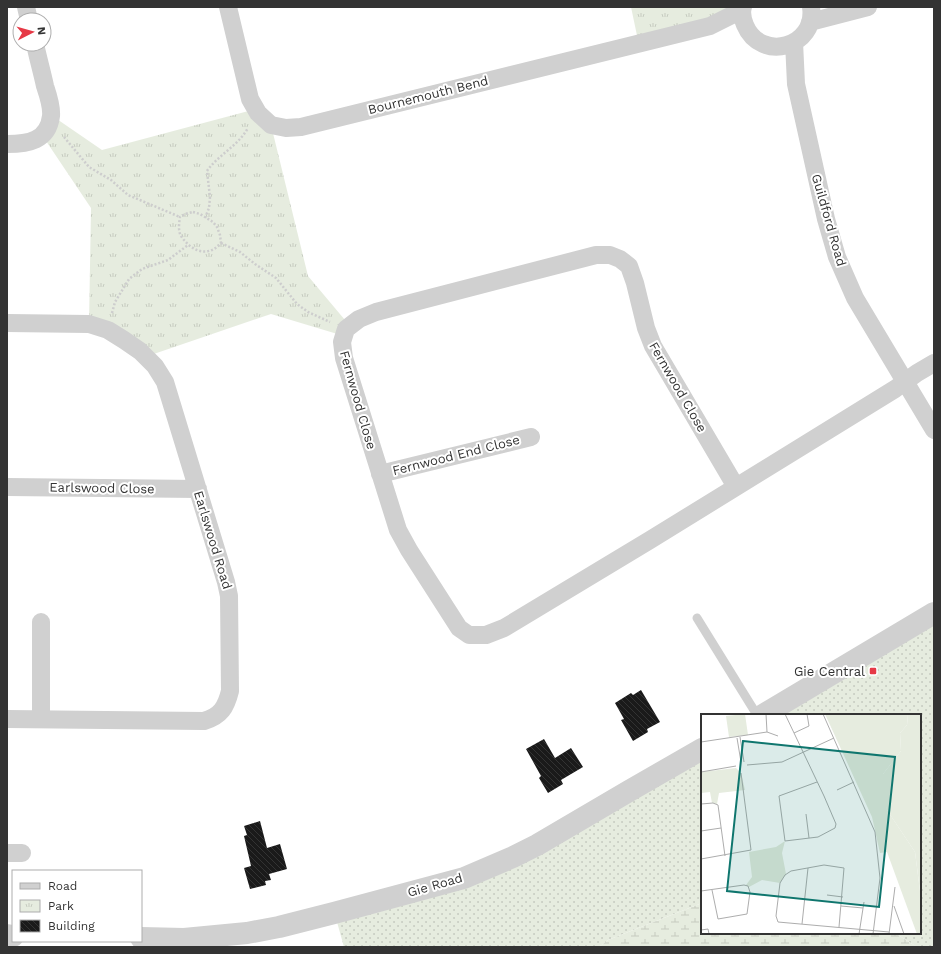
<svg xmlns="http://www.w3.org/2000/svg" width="941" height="954" font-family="'Work Sans',sans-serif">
  <defs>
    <pattern id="grass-dots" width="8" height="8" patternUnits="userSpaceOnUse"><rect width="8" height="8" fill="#e6ecdf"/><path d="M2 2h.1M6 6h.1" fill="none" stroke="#c6cbc0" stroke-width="1.8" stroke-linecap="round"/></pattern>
    <pattern id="wetland-marsh" width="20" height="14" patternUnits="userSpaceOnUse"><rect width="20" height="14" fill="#e6ecdf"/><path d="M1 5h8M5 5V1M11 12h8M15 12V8" fill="none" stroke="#c6cbc0"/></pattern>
    <pattern id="park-tufts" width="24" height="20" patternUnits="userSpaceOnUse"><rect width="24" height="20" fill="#e6ecdf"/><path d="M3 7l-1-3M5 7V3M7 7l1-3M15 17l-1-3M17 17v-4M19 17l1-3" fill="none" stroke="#c6cbc0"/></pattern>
    <pattern id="building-back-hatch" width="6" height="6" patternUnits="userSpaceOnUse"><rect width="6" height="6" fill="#1a1a1a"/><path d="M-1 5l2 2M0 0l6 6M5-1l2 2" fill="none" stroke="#333"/></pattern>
  </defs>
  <rect width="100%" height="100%" fill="#fff"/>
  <!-- grass -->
  <path fill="url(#grass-dots)" d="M934,622V947H917L895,933H920V715H776Z
    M702,759V903L608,940L599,947H344L337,922L486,880Z"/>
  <!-- wetland -->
  <path fill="url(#wetland-marsh)" d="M702,903V933H895L917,947H599L608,940Z"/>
  <!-- park -->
  <path fill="url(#park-tufts)" d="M631,7H743L639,45Z
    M256,109L271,125L308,276L350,326L344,336L271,314L145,357L89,324L91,208L42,135L51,115L102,150Z"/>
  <!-- building -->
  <path fill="url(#building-back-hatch)" d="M641,690L660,722L647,729L648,732L633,741L621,720L624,719L615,703L631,693L633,695Z
    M544,739L555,758L571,748L583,767L561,780L563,784L548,793L539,778L541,776L526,749Z
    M260,821L267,848L280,844L287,869L269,874L271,880L265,881L266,885L250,889L244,868L251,866L244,836L247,835L244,826Z"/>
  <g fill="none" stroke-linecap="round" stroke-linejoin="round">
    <!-- path -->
    <path stroke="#cdcdcd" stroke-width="2.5" stroke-dasharray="2 2" stroke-linecap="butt" d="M64,137L89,167L111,180L128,195L180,217
      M193,212L200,214L213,222L217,227L220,235L221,243C210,256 195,253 185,241C184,240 182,238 181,236C178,231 179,223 180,217L185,214Z
      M205,218L209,208L210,197L207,171C218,155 238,146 248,128
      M221,243L240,252L255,264L276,278L297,304L308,312L330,322
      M112,313L115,302L129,279L142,269L168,260L188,245"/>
    <!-- service -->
    <path stroke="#d0d0d0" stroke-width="9" d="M697,618L757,715"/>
    <!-- minor -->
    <path stroke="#d0d0d0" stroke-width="18" d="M26,7L29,20
      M228,7L250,99L258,113L271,125L286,128L301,127L710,26L742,10
      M743,7C741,13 743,20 745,25C761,63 817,47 811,7
      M810,22L868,7
      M794,42L796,84L826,219L837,257L855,298L934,430
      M7,144C28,144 48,141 51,116C52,106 48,95 45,86C42,72 38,58 35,44
      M7,323L89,324L108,330L124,340L140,351L155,366L165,382L226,582L229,596L230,691C226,707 221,716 204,721L7,719
      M380,474L531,437
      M7,487L198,489
      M736,487L653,346L646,328L635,283L629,266L620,259L610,255H596L376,312L359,319L346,329L342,342L344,358L398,530L409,550L459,628L469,635H486L504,628L650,540L895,389L917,373L934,363
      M41,622V719
      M7,853H22"/>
    <!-- tertiary -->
    <path stroke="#d0d0d0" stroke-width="22" d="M763,715L934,613
      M7,935L13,936
      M141,938L184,939L247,933L279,927L334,913L464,878L513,857L537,845L629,791L702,749"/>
  </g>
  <!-- markers -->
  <rect fill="#e63946" stroke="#fff" stroke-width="1.5" x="869" y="667" width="8" height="8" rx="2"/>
  <g text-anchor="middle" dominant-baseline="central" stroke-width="4" stroke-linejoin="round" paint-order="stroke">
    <!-- street labels -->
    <g font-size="13" fill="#333" stroke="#fff">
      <text transform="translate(428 95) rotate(-14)">Bournemouth Bend</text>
      <text transform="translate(829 220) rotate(74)">Guildford Road</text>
      <text transform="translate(678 387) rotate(60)">Fernwood Close</text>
      <text transform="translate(358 400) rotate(74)">Fernwood Close</text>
      <text transform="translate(456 455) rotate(-14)">Fernwood End Close</text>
      <text transform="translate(102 488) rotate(1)">Earlswood Close</text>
      <text transform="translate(213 540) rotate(73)">Earlswood Road</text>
      <text transform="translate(435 885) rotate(-16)">Gie Road</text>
    </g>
    <!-- poi labels -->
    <g font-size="13" fill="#333" stroke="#fff" text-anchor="end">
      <text x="865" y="671">Gie Central</text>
    </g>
  </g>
  <!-- overview -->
  <g transform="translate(701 714)">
    <rect width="220" height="220" fill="#fff"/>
    <path d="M124,0H207L206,11L199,19L200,37L182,60L186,96L214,138L220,185V220H216L186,138L179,139L171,103Z" fill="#e6ecdf"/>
    <path d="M207,0H220V185L214,138L186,96L180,74L182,60L200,37L199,19L206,11Z" fill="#e6ecdf"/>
    <path d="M44,0L47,21L28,23L25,2ZM35,54L40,59L44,76L18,79L16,90L11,89L9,78L0,79V58ZM84,127L81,139L85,160L79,169L61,166L48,173L45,171L51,163L48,138L75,133Z" fill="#e6ecdf"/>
    <path fill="none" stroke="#adadad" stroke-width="1" d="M18,0H31M65,0L66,18M84,0L123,82L135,110L134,114L117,123L84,127L78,82L116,68M122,0L174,118L179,164L172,220M93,19L108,12L106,0M39,23L43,48M36,24L40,48M0,28L66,18L77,22M46,51L81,48L133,24M0,58L35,52M136,76L153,68M0,90L12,89L17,91L24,142M105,100L108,124M0,117L20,114M0,145L50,136L40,59M0,177L43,171L47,172L49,178L46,200L17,205L11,176M126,181L142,183M140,192L162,194M193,192L203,220M101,210L107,154M138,213L143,154L123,151L90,157L84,161L79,169L75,202L77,208L188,218M0,216L7,215L8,220M158,220L163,188M188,220L194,173"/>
    <path fill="#0f766e" fill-opacity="0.15" stroke="#0f766e" stroke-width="2" d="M42,27L194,43L178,193L26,177Z"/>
    <rect width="220" height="220" fill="none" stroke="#333" stroke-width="2"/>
  </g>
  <!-- border -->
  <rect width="941" height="954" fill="none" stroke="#333333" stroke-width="16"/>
  <!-- legend -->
  <rect x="12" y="870" width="130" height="72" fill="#ffffff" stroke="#adadad"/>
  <rect x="20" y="883" width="20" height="6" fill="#d0d0d0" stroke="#adadad"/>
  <text x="48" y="890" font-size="12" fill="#333333">Road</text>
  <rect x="20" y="900" width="20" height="12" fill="url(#park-tufts)" stroke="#adadad"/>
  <text x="48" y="910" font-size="12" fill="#333333">Park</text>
  <rect x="20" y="920" width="20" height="12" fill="url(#building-back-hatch)" stroke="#adadad"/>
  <text x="48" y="930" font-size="12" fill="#333333">Building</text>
  <!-- north arrow -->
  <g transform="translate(32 32) rotate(84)"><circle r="19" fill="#ffffff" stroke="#adadad"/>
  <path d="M0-3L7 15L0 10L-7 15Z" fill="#e63946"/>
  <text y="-6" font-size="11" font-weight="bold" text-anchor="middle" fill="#333333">N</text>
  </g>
</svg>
